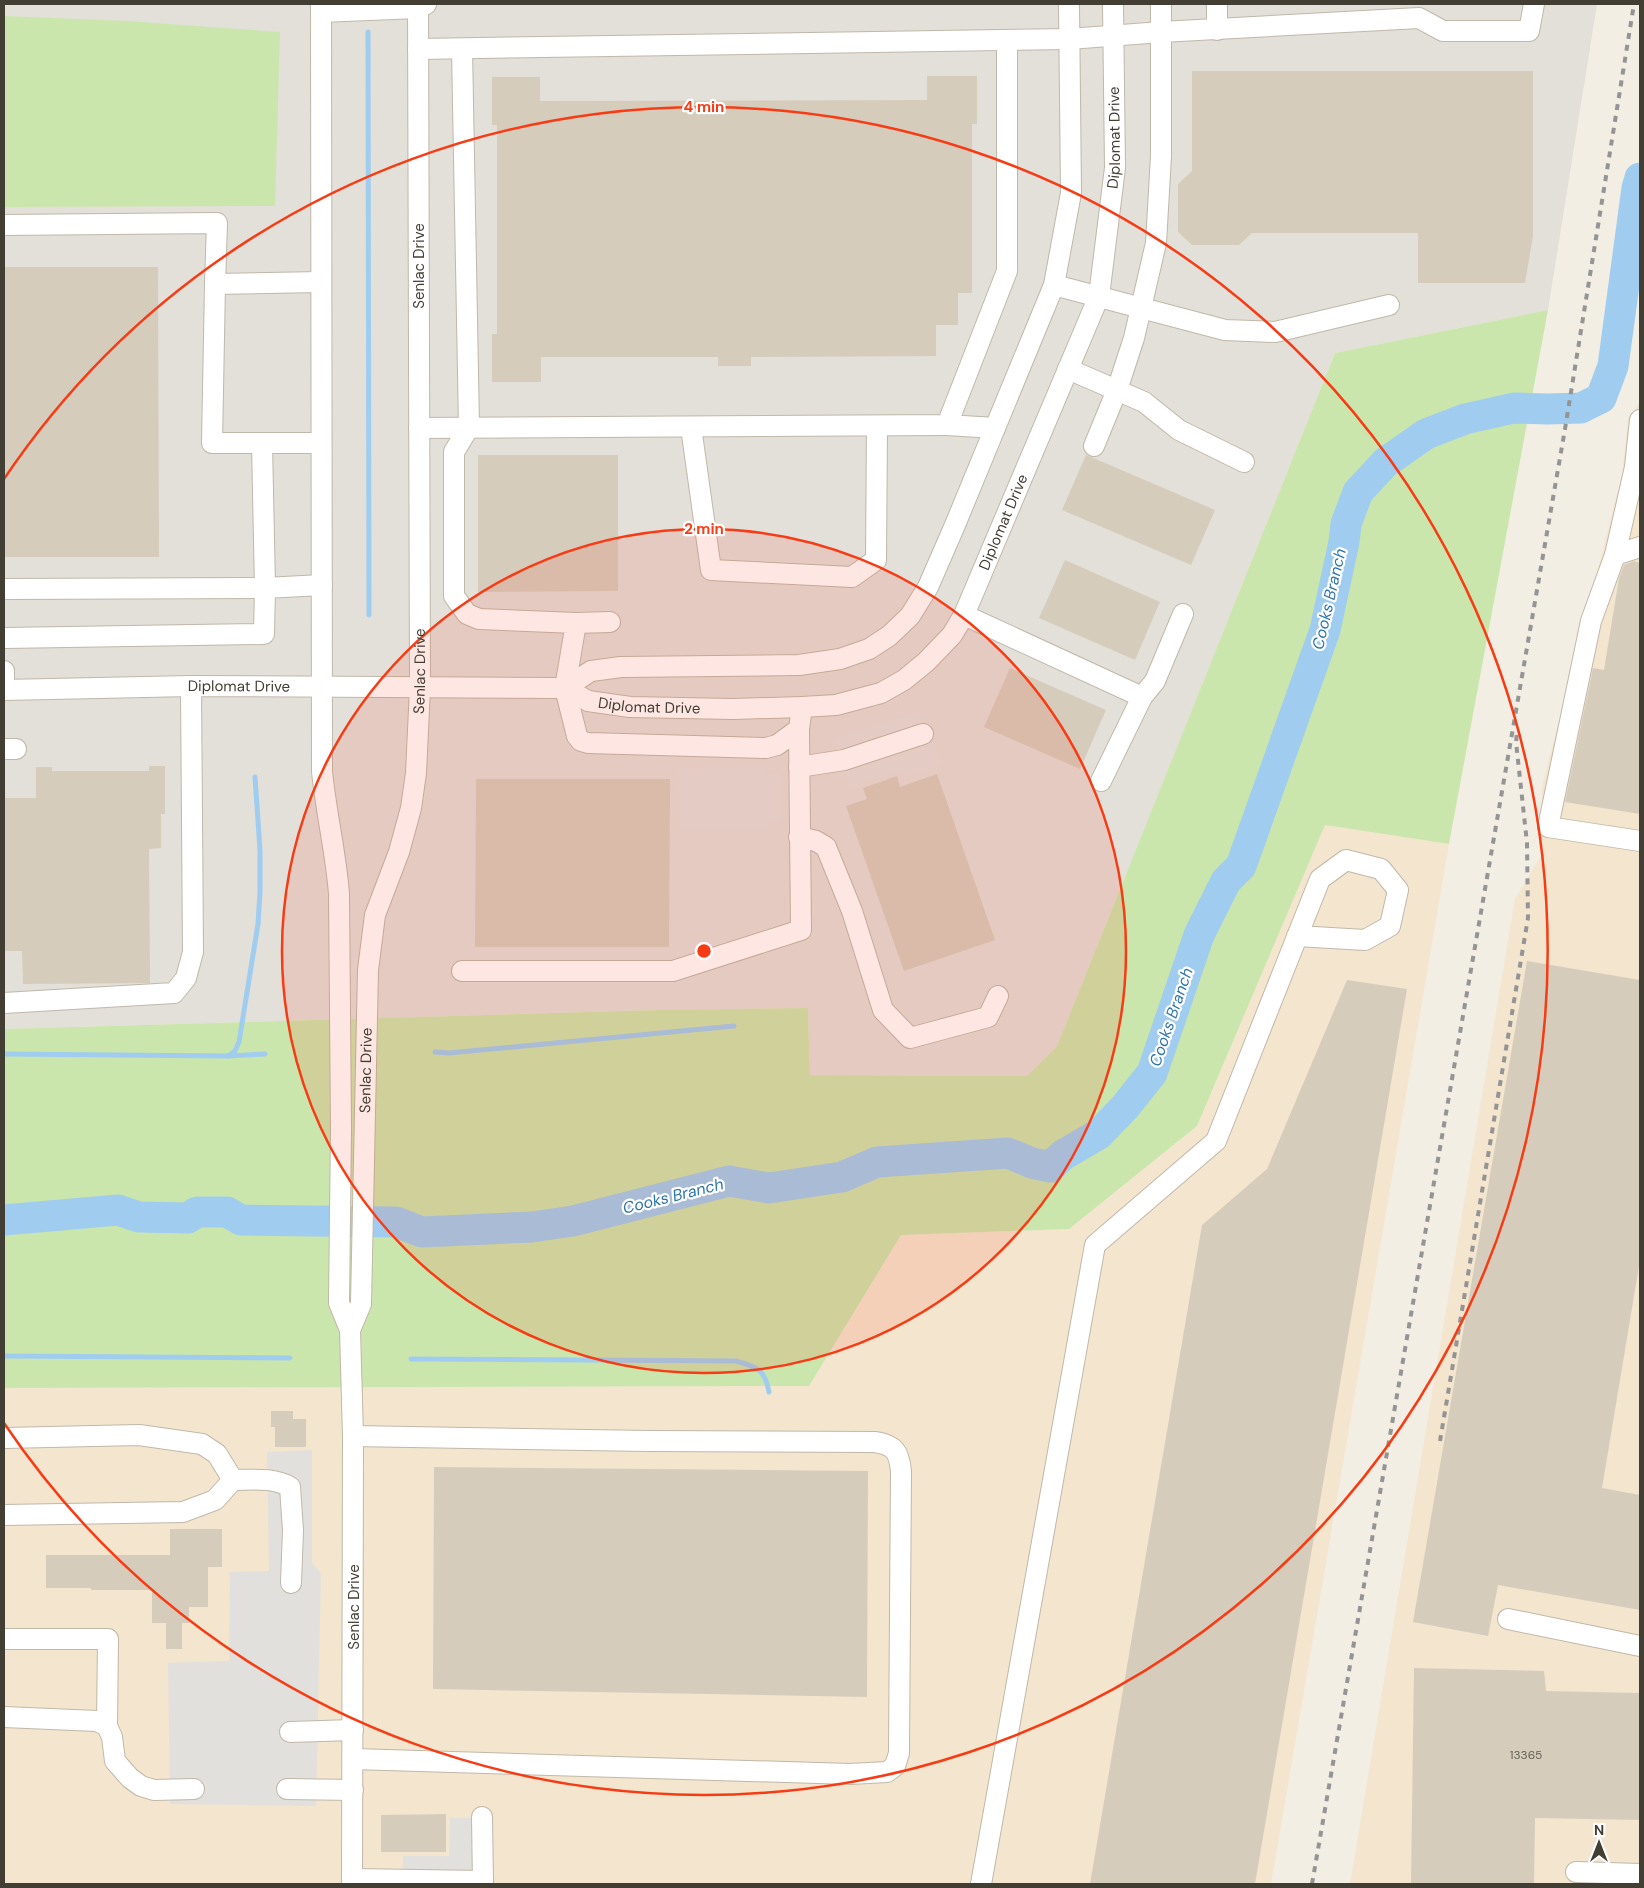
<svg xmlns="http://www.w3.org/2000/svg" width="1644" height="1888" font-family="'DM Sans',sans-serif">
  <rect width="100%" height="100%" fill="#f2eee4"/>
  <!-- commercial -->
  <path fill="#f4e5ce" d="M1640,403V1884H1350L1515,899L1541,856L1542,787L1622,475L1628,418Z
    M1325,825L1449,844L1271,1884H4V1388L809,1386L901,1235L1069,1229L1197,1126Z"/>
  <!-- industrial -->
  <path fill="#e3dfd9" d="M4,4H1597L1548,310L1335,353L1057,1046L1027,1076L810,1075L808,1008L657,1010L4,1029Z"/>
  <!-- green -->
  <path fill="#cbe6ac" d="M4,16L127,21L280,32L275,206L4,207Z
    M1548,310L1449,844L1325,825L1197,1126L1069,1229L901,1235L809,1386L4,1388V1029L657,1010L808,1008L810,1075L1027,1076L1057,1046L1335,353Z"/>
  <!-- parking -->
  <path fill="#e2e0dc" d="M920,711L924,725L928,724L941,765L904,778L901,771L850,788L834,739Z
    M766,767L767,774H781V819H768V831L679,830L678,768Z
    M312,1450V1563L321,1573L316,1806L170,1804L168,1663L229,1661L230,1572L269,1571L267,1452Z
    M450,1818H490L491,1884H402L403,1856H449Z"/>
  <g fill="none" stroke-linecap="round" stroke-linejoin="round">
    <!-- stream -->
    <path stroke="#a0cdef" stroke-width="5" d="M368,32L369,615
      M435,1052L449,1053L734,1026
      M4,1054L228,1056L265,1054
      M228,1056L235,1051L239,1042L258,924L260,892V850L255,777
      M4,1356L290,1358
      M411,1359L736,1361C757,1367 765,1369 769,1392"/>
    <!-- river -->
    <path stroke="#a0cdef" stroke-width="31" d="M4,1220L118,1210L139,1217L188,1218L197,1212H227L241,1220L396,1222L422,1232L532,1227L573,1221L729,1181L769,1188L842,1177L877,1162L1008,1153L1032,1163L1050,1167L1063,1155L1099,1134L1125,1107L1152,1073L1199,935L1226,881L1241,866L1325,630L1344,542L1346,524L1358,492L1386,462L1426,434L1465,419L1514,408L1547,409L1581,408L1601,398L1613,366L1637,188L1640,178"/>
  </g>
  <!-- building -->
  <path fill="#d6ccbc" d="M1192,71H1533V236L1525,283H1418V233H1252L1239,245H1192L1178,232V184L1192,171Z
    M927,76H977V124H972V293H958V325H936V356L751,357V366H718V357H541V382H492V334H497V125H492V77H540V101L927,100Z
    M4,267H158L159,557H4Z
    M478,455H618V591L478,592Z
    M1086,455L1215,510L1191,565L1062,510Z
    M1065,560L1160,602L1135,660L1039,618Z
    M1634,561L1640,563V814L1565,802L1593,668L1604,670L1619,578L1624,565Z
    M1010,668L1106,710L1080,769L984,727Z
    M149,766H165V814H161V848L149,849L150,983L23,984L22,951H4V798H36V767H52V771H149Z
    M937,774L995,940L904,971L846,806L867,799L863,788L897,776L900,787Z
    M476,779H670L669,947H475Z
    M1527,961L1640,980V1260L1602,1488L1640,1495V1610L1498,1585L1488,1636L1413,1622Z
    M1347,980L1407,989L1255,1884H1090L1202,1225L1267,1169Z
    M271,1411H293V1419H306V1447H275V1427H271Z
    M434,1467L868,1471L867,1697L433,1689Z
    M170,1529H222V1567H208V1607H189V1623H182V1649H166V1623H152V1590H91V1588H46V1555H170Z
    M1414,1668L1544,1671L1546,1691L1640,1693V1820L1535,1818L1534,1884H1411Z
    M446,1814V1852H381V1815Z"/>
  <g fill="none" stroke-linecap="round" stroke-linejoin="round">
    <defs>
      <g id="minor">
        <path d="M321,4L322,771C326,813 336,853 339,894L341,1129L339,1303L350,1330L353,1436L352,1884"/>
        <path d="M1217,4V30"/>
        <path d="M321,12L418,8L426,4"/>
        <path d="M418,49L1069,39L1161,32L1419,18L1443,31H1529L1534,4"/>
        <path d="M462,49L469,427L454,452V596L467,614L479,619L576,623L565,688L577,736L581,741L588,743L766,748L777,745L799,729L802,707"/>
        <path d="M4,225L217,223L215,284L320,282"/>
        <path d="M215,284L212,443H321"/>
        <path d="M1054,285L1225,330L1275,332L1389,305"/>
        <path d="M1068,369L1144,402L1179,430L1244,462"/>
        <path d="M947,425L995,428"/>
        <path d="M691,427L711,570L852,577L876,560L877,426"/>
        <path d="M419,428L947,425L1007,271V40"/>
        <path d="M1094,446L1117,390L1134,338L1156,243L1161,156V4"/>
        <path d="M1640,547L1615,555L1591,621L1548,827L1640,841"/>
        <path d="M1615,555L1635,467L1640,420"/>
        <path d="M4,589L265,588L322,585"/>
        <path d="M964,615L1142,697"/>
        <path d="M576,623L610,622"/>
        <path d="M4,638L264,634L265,588L262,443"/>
        <path d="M4,671V690"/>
        <path d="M565,688L591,671L621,667L799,665L840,659L869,649L889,636L910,616L928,587L955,525L1054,285L1071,193L1069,4"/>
        <path id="s1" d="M4,690L191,686L565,688L588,701L630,707L733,709L802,707L836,705L881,693L904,680L926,662L952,635L964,615L1099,296L1115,168L1113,4"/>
        <path d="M4,749H16"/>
        <path d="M799,767L844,760L923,734"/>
        <path d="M1101,781L1142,697L1155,681L1183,614"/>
        <path d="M799,837L816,841L826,847L852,911L883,1010L910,1038L988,1017L998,996"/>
        <path d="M462,971H673L801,930L799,729"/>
        <path d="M4,1003L174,993L186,978L193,952L191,686"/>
        <path id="s2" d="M350,1330L361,1304L368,970L375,915L399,852L411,808L416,773L420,688L418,4"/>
        <path d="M4,1438L139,1435L202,1444L217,1454L233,1480"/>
        <path d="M233,1480C251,1480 274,1477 290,1487L293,1530L291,1583"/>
        <path d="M4,1515L183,1512L215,1500L233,1480"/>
        <path d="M1508,1619L1640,1646"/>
        <path d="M4,1639H108L107,1726"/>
        <path d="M4,1717L97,1721L107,1726L112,1737L115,1761L130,1778L141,1786L154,1790L194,1789"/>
        <path d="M290,1732L353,1730"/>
        <path d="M353,1759L850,1774L887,1772L895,1766L899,1753L901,1471C899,1452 895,1445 875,1442L648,1441L353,1436"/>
        <path d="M287,1789L353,1790"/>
        <path d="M482,1817L483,1884"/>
        <path d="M1576,1872L1640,1874"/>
        <path d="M352,1879L483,1881"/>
        <path d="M981,1884L1095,1245L1216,1141L1320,879L1346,860L1381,869L1398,890L1390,926L1365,940L1297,936"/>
      </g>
    </defs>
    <!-- minor casing -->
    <use href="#minor" stroke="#c0b8a9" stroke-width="22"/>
    <!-- minor -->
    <use href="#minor" stroke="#fff" stroke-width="20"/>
    <!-- rail -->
    <path stroke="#949494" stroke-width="4" stroke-dasharray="6 6" stroke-linecap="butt" d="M1440,1441L1528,918L1527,843L1516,742L1517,733
      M1312,1884L1565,429L1634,4"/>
  </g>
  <!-- distance rings -->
  <circle cx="704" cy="951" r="422" fill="#f73c15" fill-opacity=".12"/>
  <g fill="none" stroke="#f73c15" stroke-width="2.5">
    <circle cx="704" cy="951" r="422"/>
    <path d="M4 479A844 844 0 1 1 4 1423"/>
  </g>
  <g text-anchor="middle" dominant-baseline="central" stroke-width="4.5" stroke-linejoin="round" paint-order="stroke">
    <!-- number labels -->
    <g font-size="12" fill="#686256">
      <text x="1526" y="1755">13365</text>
    </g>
    <!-- street labels -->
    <g font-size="15" fill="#433e34" stroke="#fff">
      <text stroke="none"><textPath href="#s1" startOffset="1504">Diplomat Drive</textPath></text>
      <text transform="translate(419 266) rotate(-90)">Senlac Drive</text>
      <text stroke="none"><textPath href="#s1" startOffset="1099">Diplomat Drive</textPath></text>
      <text stroke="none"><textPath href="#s2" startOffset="668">Senlac Drive</textPath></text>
      <text stroke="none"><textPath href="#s1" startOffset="235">Diplomat Drive</textPath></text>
      <text stroke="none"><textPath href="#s1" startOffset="649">Diplomat Drive</textPath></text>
      <text stroke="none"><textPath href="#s2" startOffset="262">Senlac Drive</textPath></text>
      <text transform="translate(354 1607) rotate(-90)">Senlac Drive</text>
    </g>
    <!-- water labels -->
    <g font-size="16" font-style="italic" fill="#2f75ad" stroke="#fff">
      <text transform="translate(1329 599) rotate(-77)">Cooks Branch</text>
      <text transform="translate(1171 1017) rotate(-71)">Cooks Branch</text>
      <text transform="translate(673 1196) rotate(-14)">Cooks Branch</text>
    </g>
  </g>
  <circle cx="704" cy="951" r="8" fill="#f73c15" stroke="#fff" stroke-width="2.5"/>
  <g font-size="15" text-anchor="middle" font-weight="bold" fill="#f73c15" stroke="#fff" stroke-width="4.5" stroke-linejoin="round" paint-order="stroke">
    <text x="704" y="112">4 min</text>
    <text x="704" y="534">2 min</text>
  </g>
  <!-- border -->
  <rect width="1644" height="1888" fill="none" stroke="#433e34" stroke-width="10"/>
  <!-- north arrow -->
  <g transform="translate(1599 1843)" stroke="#ffffff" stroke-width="4" paint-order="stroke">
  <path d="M0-4L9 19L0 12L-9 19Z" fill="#433e34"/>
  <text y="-8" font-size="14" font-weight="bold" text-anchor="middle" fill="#433e34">N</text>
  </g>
</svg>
